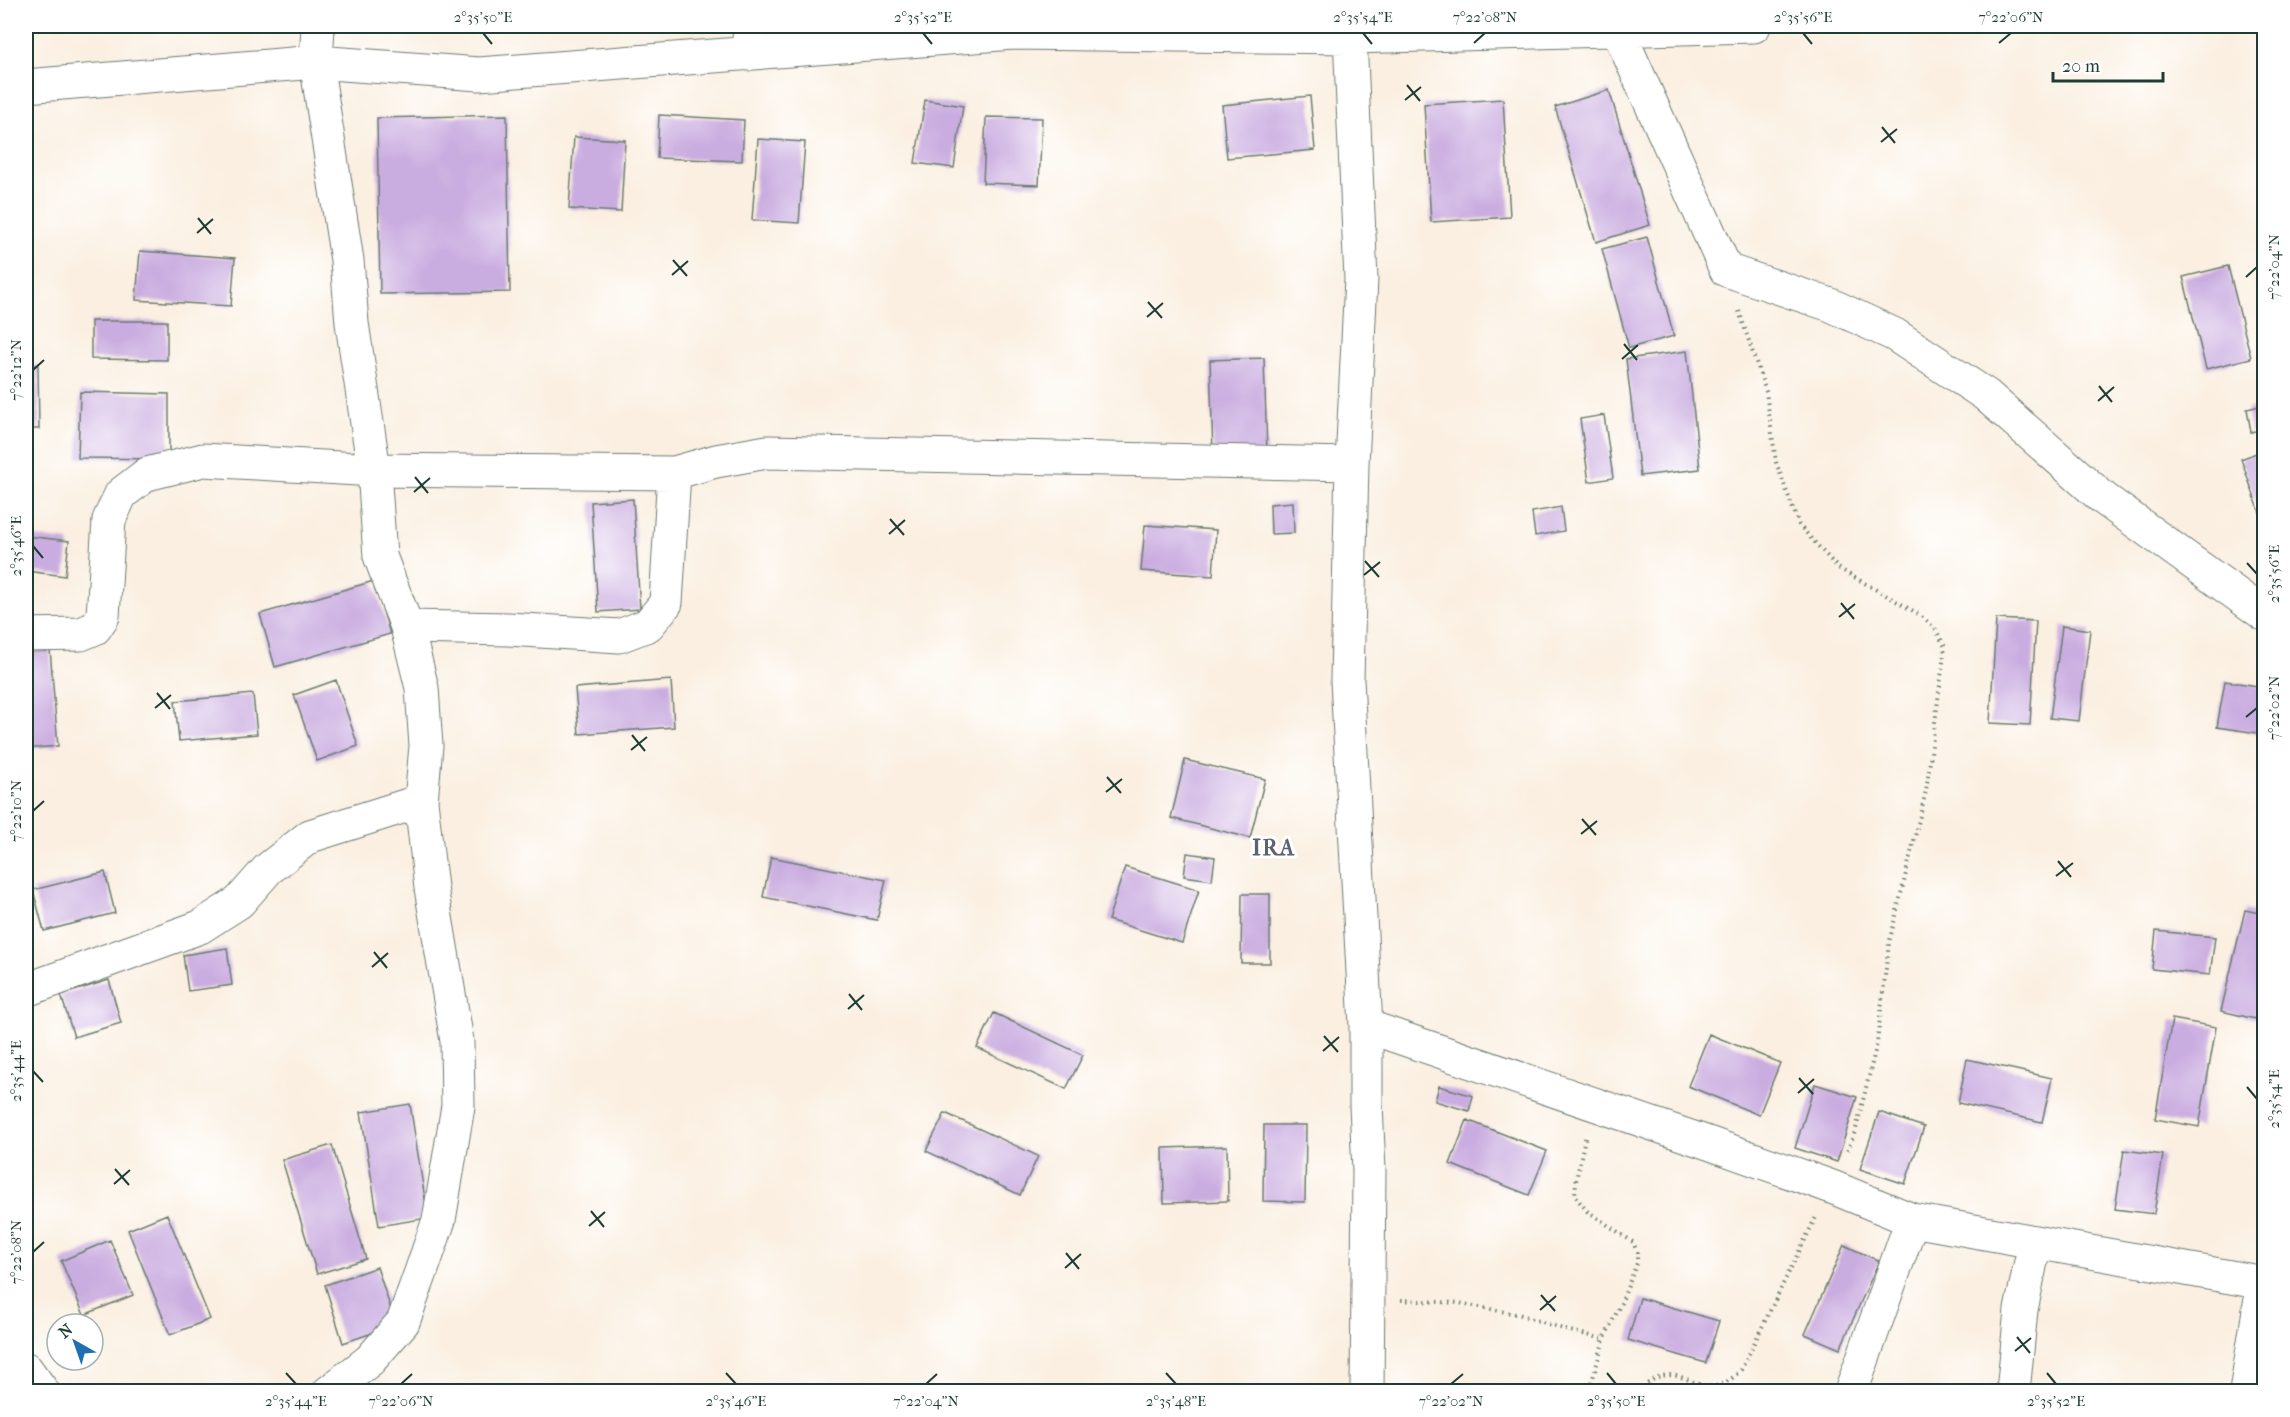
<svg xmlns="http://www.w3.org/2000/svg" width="2290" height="1417" font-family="'IM FELL French Canon',serif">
  <rect width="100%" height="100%" fill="#fff"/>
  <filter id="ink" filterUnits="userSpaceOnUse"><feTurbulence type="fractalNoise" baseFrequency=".0167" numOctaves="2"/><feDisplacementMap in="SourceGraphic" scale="12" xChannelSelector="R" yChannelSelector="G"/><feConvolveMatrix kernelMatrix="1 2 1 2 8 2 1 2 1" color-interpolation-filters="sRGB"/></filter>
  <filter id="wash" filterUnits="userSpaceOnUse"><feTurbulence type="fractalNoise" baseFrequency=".008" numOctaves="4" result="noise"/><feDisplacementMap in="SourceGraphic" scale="24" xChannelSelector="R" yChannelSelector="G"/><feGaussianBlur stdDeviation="1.35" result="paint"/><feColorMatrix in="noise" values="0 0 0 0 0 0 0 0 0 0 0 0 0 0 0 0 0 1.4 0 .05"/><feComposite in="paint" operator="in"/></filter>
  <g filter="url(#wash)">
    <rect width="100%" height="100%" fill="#faefe0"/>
    <g id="blocks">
      <!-- building -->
      <path fill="#caade0" d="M1609,90L1650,225L1596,242L1555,107Z
        M1310,96L1315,150L1227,158L1222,105Z
        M1503,99L1510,217L1431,222L1424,104Z
        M925,100L963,106L954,168L915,163Z
        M507,115L510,292L380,294L377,118Z
        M659,115L744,120L742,161L657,158Z
        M986,117L1042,118L1039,185L983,183Z
        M574,137L625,140L621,212L569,209Z
        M758,139L805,142L799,223L752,220Z
        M1647,237L1674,336L1629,348L1602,249Z
        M140,251L235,258L231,306L136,300Z
        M2228,266L2251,358L2206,369L2183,277Z
        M91,321H167V360L91,359Z
        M1687,351L1700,469L1640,476L1626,359Z
        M1264,358L1267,452L1213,454L1210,360Z
        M38,365L39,429H26V366Z
        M80,392L169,394V459L78,458Z
        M2264,405V429L2251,432L2247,409Z
        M1604,415L1613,478L1589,482L1580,419Z
        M2264,450V524L2241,459Z
        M633,499L640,609L598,612L591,502Z
        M1293,502L1294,533L1271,534L1270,504Z
        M1561,507L1564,531L1535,536L1532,512Z
        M1145,525L1216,530L1213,576L1141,571Z
        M26,536L69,541L65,576L26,571Z
        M374,581L390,634L275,667L260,614Z
        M1996,619L2036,621L2030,725L1990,723Z
        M2062,626L2090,630L2079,721L2050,718Z
        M50,649L58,746L26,749V651Z
        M336,680L358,746L317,761L294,695Z
        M671,680L674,727L579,734L575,688Z
        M2225,681L2264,687V734L2217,727Z
        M253,694L257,734L179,741L175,701Z
        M1185,760L1265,779L1250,838L1171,818Z
        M1187,853L1215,857L1212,880L1184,876Z
        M771,857L886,880L877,920L763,897Z
        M1125,867L1199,890L1182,943L1108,920Z
        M105,872L115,913L44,931L33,890Z
        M1242,894H1270V963H1241Z
        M2245,910L2264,914V1021L2221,1011Z
        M2156,931L2215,937L2210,975L2152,969Z
        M227,948L232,985L188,991L183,955Z
        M109,980L121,1023L74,1037L61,995Z
        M994,1013L1083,1055L1066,1089L977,1048Z
        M2172,1019L2216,1027L2199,1127L2155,1119Z
        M1709,1034L1780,1063L1759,1115L1688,1086Z
        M1967,1059L2052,1078L2042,1122L1958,1103Z
        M1815,1084L1857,1097L1837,1162L1795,1148Z
        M1439,1086L1473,1096L1469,1111L1435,1101Z
        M410,1104L428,1218L379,1226L361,1112Z
        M1879,1112L1924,1127L1905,1184L1860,1169Z
        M945,1113L1038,1156L1020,1195L926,1151Z
        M1467,1120L1547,1151L1529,1195L1450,1164Z
        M1264,1125H1306L1305,1202L1263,1201Z
        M332,1145L366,1259L317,1274L282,1160Z
        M1227,1146L1228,1201L1164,1203L1163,1148Z
        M2124,1150L2163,1155L2154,1214L2115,1209Z
        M167,1214L210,1319L170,1335L128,1230Z
        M110,1240L133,1295L84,1315L61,1261Z
        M1844,1245L1879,1261L1840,1349L1805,1334Z
        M377,1267L396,1325L343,1343L325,1285Z
        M1640,1298L1719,1321L1706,1363L1628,1340Z"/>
    </g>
  </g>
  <g filter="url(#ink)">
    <use href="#blocks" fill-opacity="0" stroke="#6c7b70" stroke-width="1.5"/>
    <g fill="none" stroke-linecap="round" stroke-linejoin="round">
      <defs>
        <path id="minor" d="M318,26L316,62L347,260L352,323L374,470L380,556L407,627L422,688L426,746L421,801L431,888L457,1041L458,1106L439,1220L421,1272L403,1322L370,1360L329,1392
          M1347,26L1350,37L1361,279L1352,464L1347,680L1366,1026V1104L1369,1171L1367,1392
          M1617,28L1726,270L1831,305L1895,335L1986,395L2103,498L2264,614
          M748,54L750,26
          M26,86L316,62L479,74L1013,33L1350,37L1754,26
          M407,627L508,629L619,636L648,625L666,603L674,473
          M26,635L81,634L95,628L103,616L109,520L121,494L147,474L203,460L374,470L674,473L716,461L767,452L1352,464
          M26,990L200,927L239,902L268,869L310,836L421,801
          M1366,1026L1711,1144L1832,1187L1912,1220L2264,1283
          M26,1369L43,1392
          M1851,1392L1912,1220
          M2013,1392L2021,1310L2035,1242
          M2246,1392L2260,1304L2264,1293"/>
      </defs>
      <!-- minor casing -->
      <use href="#minor" stroke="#6c7b70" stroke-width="35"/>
      <!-- path -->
      <path stroke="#6c7b70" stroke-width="4" stroke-dasharray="1.5 4.5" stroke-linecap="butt" d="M1739,311L1766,392L1776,462L1799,525L1838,568L1917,613L1935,628L1945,647L1926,791L1889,943L1877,1043L1856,1129L1846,1154
        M1585,1138L1576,1181L1575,1196L1587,1211L1633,1242L1637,1252V1263L1622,1301L1604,1339L1589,1392
        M1401,1300L1459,1303L1521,1315L1566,1330L1604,1339
        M1639,1392C1644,1386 1651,1380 1658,1377C1691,1366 1704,1408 1741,1370L1816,1217"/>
      <!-- minor -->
      <use href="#minor" stroke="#fff" stroke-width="33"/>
    </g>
  </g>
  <!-- ticks -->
  <path fill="none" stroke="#1f3d34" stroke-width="2" d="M483,33L492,44M923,33L932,44M1363,33L1372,44M1803,33L1812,44M1474,43L1485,33M1999,43L2011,33M1407,85L1420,101M1405,100L1421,87M1882,127L1895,143M1881,142L1897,129M198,218L211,234M197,233L213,219M673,260L687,276M672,275L688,261M2246,277L2257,267M1148,302L1162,318M1147,317L1163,303M1624,344L1637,360M1622,359L1638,345M33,370L44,360M2099,386L2112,402M2098,401L2114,387M415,477L428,493M414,492L430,478M890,519L904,535M889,534L905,520M33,546L43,558M1365,561L1379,577M2247,563L2257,574M1364,575L1380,562M1841,603L1854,619M1839,617L1855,604M157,693L170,709M155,708L171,695M2246,717L2257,708M632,735L645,751M631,750L647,737M1107,777L1121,793M1106,792L1122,779M33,811L44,801M1582,819L1596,835M1581,834L1597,821M2058,861L2071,877M2056,876L2073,863M374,952L387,968M372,967L388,953M849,994L862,1010M848,1009L864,995M1324,1036L1338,1052M1323,1051L1339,1037M33,1071L43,1082M1799,1078L1813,1094M2247,1087L2257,1099M1798,1093L1814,1079M115,1169L129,1185M114,1184L130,1170M591,1211L604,1227M589,1226L605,1212M33,1252L44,1242M1066,1253L1079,1269M1065,1268L1081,1254M1541,1295L1555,1311M1540,1310L1556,1296M2017,1337L2030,1353M2015,1351L2031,1338M286,1373L296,1384M726,1373L736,1384M1166,1373L1176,1384M1607,1373L1616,1384M2047,1373L2056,1384M401,1384L412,1374M926,1384L937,1374M1451,1384L1463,1374"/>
  <g text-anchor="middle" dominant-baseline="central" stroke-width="6" stroke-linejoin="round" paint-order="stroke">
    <!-- district labels -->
    <g font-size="22" font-weight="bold" letter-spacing="1.5" fill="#5b6470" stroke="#fff">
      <text x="1274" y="848">IRA</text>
    </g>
  </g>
  <!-- margin -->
  <rect width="2290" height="1417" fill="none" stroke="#fff" stroke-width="66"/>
  <!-- north arrow -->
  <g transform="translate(75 1342) rotate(320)"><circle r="28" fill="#ffffff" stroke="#a5b1ae" stroke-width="1.5"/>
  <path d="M0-4.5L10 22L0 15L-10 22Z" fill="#1f6fb2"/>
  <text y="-9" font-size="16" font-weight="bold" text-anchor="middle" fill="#1f3d34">N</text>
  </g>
  <!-- scale -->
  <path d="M2053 72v9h110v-9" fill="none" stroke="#1f3d34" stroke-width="3"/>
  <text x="2062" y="72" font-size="18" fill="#1f3d34" stroke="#ffffff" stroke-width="4.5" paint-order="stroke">20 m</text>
  <rect x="33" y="33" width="2224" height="1351" fill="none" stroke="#1f3d34" stroke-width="2"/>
  <g font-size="15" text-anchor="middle" fill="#1f3d34">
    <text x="483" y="22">2°35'50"E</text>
    <text x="923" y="22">2°35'52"E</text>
    <text x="1363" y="22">2°35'54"E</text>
    <text x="1485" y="22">7°22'08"N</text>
    <text x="1803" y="22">2°35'56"E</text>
    <text x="2011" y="22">7°22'06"N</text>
    <text transform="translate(2274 267) rotate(-90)" y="5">7°22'04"N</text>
    <text transform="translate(16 370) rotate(-90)" y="5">7°22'12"N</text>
    <text transform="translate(16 546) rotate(-90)" y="5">2°35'46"E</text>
    <text transform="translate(2274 574) rotate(-90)" y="5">2°35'56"E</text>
    <text transform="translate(2274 708) rotate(-90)" y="5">7°22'02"N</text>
    <text transform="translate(16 811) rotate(-90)" y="5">7°22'10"N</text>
    <text transform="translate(16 1071) rotate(-90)" y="5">2°35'44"E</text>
    <text transform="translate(2274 1099) rotate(-90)" y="5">2°35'54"E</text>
    <text transform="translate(16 1252) rotate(-90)" y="5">7°22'08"N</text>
    <text x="296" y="1406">2°35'44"E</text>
    <text x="401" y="1406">7°22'06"N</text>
    <text x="736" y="1406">2°35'46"E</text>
    <text x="926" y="1406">7°22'04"N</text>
    <text x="1176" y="1406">2°35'48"E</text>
    <text x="1451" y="1406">7°22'02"N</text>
    <text x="1616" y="1406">2°35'50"E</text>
    <text x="2056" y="1406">2°35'52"E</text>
  </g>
</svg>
